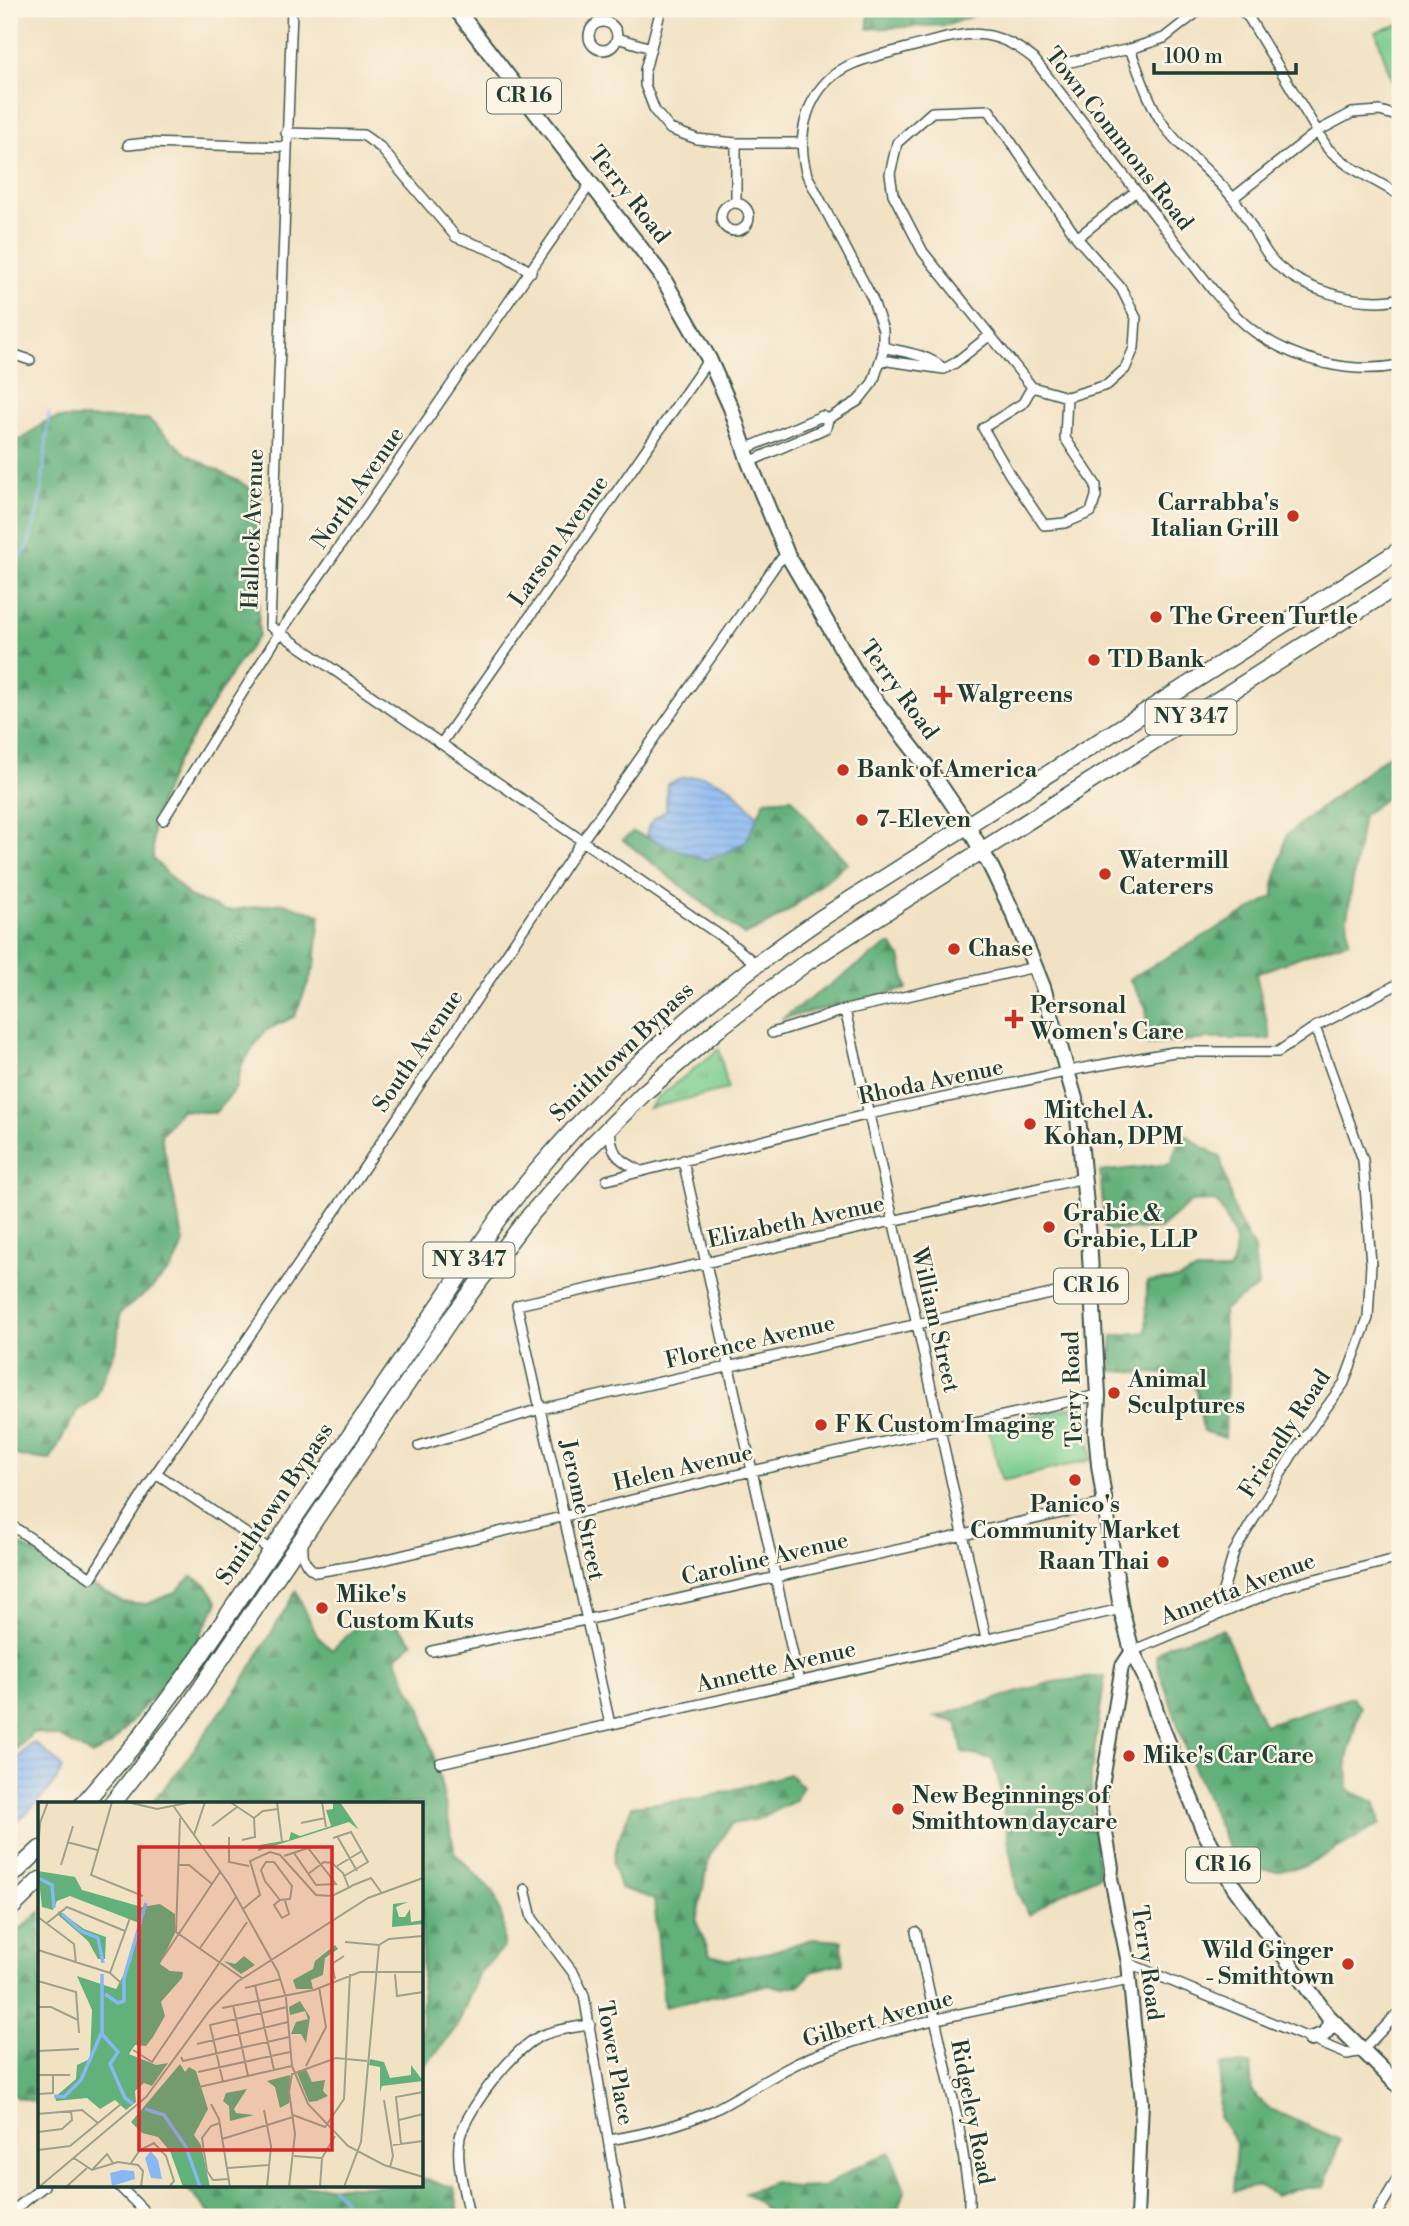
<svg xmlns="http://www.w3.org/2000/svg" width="1409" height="2226" font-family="'Libre Bodoni',serif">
  <defs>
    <pattern id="grass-tufts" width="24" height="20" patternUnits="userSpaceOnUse" patternTransform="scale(1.75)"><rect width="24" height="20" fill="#79cd8f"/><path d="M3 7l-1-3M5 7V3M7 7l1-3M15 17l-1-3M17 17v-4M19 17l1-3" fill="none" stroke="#63a876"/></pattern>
    <pattern id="forest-firs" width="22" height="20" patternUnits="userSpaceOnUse" patternTransform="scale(1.75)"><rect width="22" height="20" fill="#62b07a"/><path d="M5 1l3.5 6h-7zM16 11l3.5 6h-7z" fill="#509065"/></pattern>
    <pattern id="water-rules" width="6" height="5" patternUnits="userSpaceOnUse" patternTransform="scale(1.75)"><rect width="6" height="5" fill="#88b8f4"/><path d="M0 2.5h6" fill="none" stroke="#6f97c6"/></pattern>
  </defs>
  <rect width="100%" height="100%" fill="#fcf5e5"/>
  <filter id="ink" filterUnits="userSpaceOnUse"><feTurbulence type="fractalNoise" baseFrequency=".0143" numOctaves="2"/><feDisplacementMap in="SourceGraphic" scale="14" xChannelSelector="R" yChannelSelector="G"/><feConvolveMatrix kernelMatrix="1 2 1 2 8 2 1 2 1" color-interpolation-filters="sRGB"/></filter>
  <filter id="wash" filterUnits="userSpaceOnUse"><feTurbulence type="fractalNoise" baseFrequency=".00686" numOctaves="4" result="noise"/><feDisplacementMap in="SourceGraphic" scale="28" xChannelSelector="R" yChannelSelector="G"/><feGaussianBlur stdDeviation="1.57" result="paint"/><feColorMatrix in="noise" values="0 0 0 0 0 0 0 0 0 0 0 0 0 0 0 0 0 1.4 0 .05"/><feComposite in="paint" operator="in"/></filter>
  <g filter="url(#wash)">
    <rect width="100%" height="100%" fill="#f2e2c4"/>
    <!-- grass -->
    <path fill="url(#grass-tufts)" stroke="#4c8562" stroke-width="2" d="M719,1049L728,1089L649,1108L657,1098Z"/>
    <!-- forest -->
    <path fill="url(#forest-firs)" stroke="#407657" stroke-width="2" d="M868,9H990L948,25L868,29Z
      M58,418L148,419L188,455L240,482L261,495L257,551L259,635L235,668L176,763L153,819V859L190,897L226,911L283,903L320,915L315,965L295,1016L265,1031L242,1064L236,1088L215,1113L181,1110L161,1135L184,1243L172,1268L151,1289L120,1313L117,1345L96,1397L77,1411L50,1460L22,1457L9,1452V437L21,440L45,422Z
      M1400,746V788L1363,815L1347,918L1349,941L1307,954L1256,974L1271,1039H1208L1146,1045V1007L1129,979L1274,896V885L1287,834Z
      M792,798L820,834L848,863C811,890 788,918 744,935L623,840L633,832L704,860L746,842L765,800Z
      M887,945H892L900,956L907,989L781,1019Z
      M1181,1131L1198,1144L1220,1157L1235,1213L1254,1249L1258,1287L1223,1310L1227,1377L1225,1438L1203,1431L1197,1391L1184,1375L1112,1371V1336L1146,1332L1147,1282L1178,1279L1195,1271H1229C1244,1245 1229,1224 1216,1201L1191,1202L1159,1229L1105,1230L1100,1172L1171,1164Z
      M9,1539L123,1602L147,1604L176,1592L191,1576L206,1584L218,1602L192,1650L111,1745L92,1755L60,1737L34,1732L9,1756Z
      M296,1591L317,1636L332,1650L365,1618L393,1621L413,1643L396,1657L410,1690L420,1705L441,1784L455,1853L494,1893L503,1921L504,1947L478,1974L458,2025L437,2052L422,2068V1804H150L179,1770L243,1681Z
      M1223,1629L1264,1725L1352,1697L1360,1707L1347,1759L1348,1790L1376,1803L1380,1824L1306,1866L1277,1871L1247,1868L1230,1851L1191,1762L1161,1676L1156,1655L1168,1645Z
      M1105,1676L1091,1772V1798L1099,1876L1055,1897L1029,1915L1017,1892L998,1777L992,1759L963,1753L957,1722L935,1717L1052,1682Z
      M789,1774L803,1786L795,1801L758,1819L731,1824L710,1855L696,1921L710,1955L730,1960L770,1952L812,1939L842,1941L843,1963L826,1967L812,1972L800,1985L784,1988L767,1985L664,2007L654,1899L620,1888L613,1864L618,1840L632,1806L704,1798Z
      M40,1912V2103L16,2097L9,2088V1939Z
      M1250,2064L1252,2092L1270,2109L1340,2140L1324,2187L1295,2189L1275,2196L1260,2186L1233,2191L1236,2143L1219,2117L1221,2065Z
      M890,2152L905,2191L896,2217H777L745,2193L774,2182L795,2188L824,2187L856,2167Z
      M422,2179L454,2187L460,2217H214L185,2186H422Z"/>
    <!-- park -->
    <path fill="#79cd8f" stroke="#4c8562" stroke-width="2" d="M1400,24V78L1392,81L1376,32Z
      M1088,1404L1091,1460L1002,1481L987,1425Z"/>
    <!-- water -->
    <path fill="url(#water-rules)" stroke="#547a94" stroke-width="2" d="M703,776L729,786L758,816L746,842L723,854L704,860L646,837C648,822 653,819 666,811L667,784L682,778Z
      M35,1743L60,1764L62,1769C52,1792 27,1812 9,1829V1767L30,1745Z"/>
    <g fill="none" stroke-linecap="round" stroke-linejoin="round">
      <!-- stream -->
      <path stroke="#88b8f4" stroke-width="2.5" d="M9,586L20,556L27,549L37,514L42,488L49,413
        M39,1925L40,1926
        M332,2186L342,2199L350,2217"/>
    </g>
  </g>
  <g filter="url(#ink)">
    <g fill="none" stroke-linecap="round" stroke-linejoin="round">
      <defs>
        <path id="street" d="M292,9L270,626L728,941L756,964
          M661,9L645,70V85L655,111L670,129L697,139L736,143H801
          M1240,9L1249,18L1328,149L1349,166L1400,195
          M589 36a14 14 0 1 1 28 0a14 14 0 1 1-28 0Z
          M617,38L651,48
          M1130,49C1140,75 1149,104 1165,127C1183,151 1212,173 1232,197C1247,214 1255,237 1269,256C1292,288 1363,309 1400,298
          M1061,64L1130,49L1164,38L1201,9
          M989,110L1077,238L1121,288L1136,318L1134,348L1125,369L1107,385L1067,397L1032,387L923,252L893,194L890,174L897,143L932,112Z
          M286,133L363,135L380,147L456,237L504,255L531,272
          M128,145L147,143L285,147
          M1233,198L1318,131L1352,113L1380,111L1400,117
          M721 217a14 14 0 1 1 28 0a14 14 0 1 1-28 0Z
          M736,203V143
          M1077,238L1136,191
          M882,347C904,352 927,354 944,369
          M9,353L30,360
          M881,360L944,369L955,363L990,335
          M1032,387L1023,403L983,428L1010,475L1044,525L1065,523L1091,512L1096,496V485L1065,438L1067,397
          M745,449L822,416L828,419
          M749,462L826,428L828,419L858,401L873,382L883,352V330L872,298L807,175C795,135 807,88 846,67C864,57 887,54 907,48C959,35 988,21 1034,59L1212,289C1225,304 1238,320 1255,332C1296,361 1350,375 1400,365
          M441,744L709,359
          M163,820L279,634L591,183
          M845,1010L917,1324L986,1639
          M772,1033L845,1010L1035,967
          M610,1127C611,1154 616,1158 639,1170
          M683,1160L799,1682
          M607,1180L869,1114L1084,1068L1174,1052H1278L1315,1027L1400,983
          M419,1446L540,1409L1091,1285
          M156,1473L272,1551
          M9,1524L91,1578L156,1473L354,1183L582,841L777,563L787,554
          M303,1543C302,1556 304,1566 316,1572L371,1563L752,1471L1098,1395
          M1216,1615L1234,1552L1292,1455L1344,1383L1368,1318L1371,1264L1363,1160L1315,1027
          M432,1651L585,1620L1106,1503
          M1132,1651L1287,1586L1400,1558
          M610,1724L517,1305L1084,1178
          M440,1763L1121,1609
          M525,1889L532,1918L574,1974L584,1995L621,2217
          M916,1932L958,2122L969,2193V2217
          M1128,1963L1347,2054L1362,2051L1400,2011
          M609,2140C646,2134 682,2125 716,2109C754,2089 788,2064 829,2050C925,2016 1029,2001 1129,1980
          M119,2186L150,2217
          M9,2214L44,2186
          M469,2217C465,2193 455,2162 460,2137C467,2109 516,2045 543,2035C557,2029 575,2027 590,2025
          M1375,2217L1400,2174"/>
        <path id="secondary" d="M1132,1651L1122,1666L1100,1798L1112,1868L1111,1878L1128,1963L1142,2102L1137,2217"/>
        <path id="primary" d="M456,9L660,273L709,359L731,408L749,462L787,554L862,683L931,772L967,825L991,867L1015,917L1043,987L1077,1106L1089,1238L1098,1395L1096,1432L1099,1465L1121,1609L1132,1651L1145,1677L1159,1720L1203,1829L1234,1887L1327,2015L1400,2087
          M1311,2039L1323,2035L1329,2028L1330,2018"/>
        <path id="highway" d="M83,1804L138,1740L198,1659L498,1219C592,1098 694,1005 820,919L1400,550
          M112,1804L189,1706L450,1320L525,1221L589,1148L645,1092L723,1025L807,962L1400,584
          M9,1878L40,1849
          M9,1910L40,1880"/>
      </defs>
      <!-- street casing -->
      <use href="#street" stroke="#3f564a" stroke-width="12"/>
      <!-- secondary casing -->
      <use href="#secondary" stroke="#3f564a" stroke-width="16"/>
      <!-- primary casing -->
      <use href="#primary" stroke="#3f564a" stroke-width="18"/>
      <!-- highway casing -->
      <use href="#highway" stroke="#3f564a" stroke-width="19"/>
      <!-- street -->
      <use href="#street" stroke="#fff" stroke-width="9"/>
      <!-- secondary -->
      <use href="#secondary" stroke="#fff" stroke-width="12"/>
      <!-- primary -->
      <use href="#primary" stroke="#fff" stroke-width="14"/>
      <!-- highway -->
      <use href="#highway" stroke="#fff" stroke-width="16"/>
    </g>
  </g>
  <!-- markers -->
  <g fill="#c8321e" stroke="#fcf5e5" stroke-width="2.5">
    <circle cx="1293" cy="516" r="7"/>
    <circle cx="1156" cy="617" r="7"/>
    <circle cx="1094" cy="660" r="7"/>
    <path d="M939.5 684.5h7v7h7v7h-7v7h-7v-7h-7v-7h7z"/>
    <circle cx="843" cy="770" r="7"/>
    <circle cx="862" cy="820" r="7"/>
    <circle cx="1105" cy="874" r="7"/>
    <circle cx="954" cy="949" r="7"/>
    <path d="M1010.5 1008.5h7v7h7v7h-7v7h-7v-7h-7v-7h7z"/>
    <circle cx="1030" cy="1124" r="7"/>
    <circle cx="1049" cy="1227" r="7"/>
    <circle cx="1114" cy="1393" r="7"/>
    <circle cx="821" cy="1425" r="7"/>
    <circle cx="1075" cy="1480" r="7"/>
    <circle cx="1163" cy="1562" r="7"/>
    <circle cx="322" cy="1608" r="7"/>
    <circle cx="1129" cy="1756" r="7"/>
    <circle cx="898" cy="1809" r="7"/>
    <circle cx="1348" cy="1964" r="7"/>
  </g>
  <g text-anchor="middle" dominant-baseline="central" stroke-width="5" stroke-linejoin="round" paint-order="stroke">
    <!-- shield labels -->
    <g fill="#fcf5e5" stroke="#617469" stroke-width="2">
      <rect x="487" y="78.5" width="74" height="35" rx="5"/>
      <rect x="1145.5" y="699.5" width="91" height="35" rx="5"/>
      <rect x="423.5" y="1242.5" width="91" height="35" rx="5"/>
      <rect x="1054" y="1268.5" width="74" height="35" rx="5"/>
      <rect x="1186" y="1847.5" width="74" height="35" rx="5"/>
    </g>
    <g font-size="21" font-weight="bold" fill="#1f3d34">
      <text x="524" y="96">CR 16</text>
      <text x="1191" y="717">NY 347</text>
      <text x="469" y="1260">NY 347</text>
      <text x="1091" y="1286">CR 16</text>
      <text x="1223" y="1865">CR 16</text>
    </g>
    <!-- street labels -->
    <g font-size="23" fill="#1f3d34" stroke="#fcf5e5">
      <text transform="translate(1119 139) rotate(52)">Town Commons Road</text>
      <text transform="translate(629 195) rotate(52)">Terry Road</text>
      <text transform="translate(358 488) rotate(-55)">North Avenue</text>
      <text transform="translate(253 529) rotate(-88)">Hallock Avenue</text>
      <text transform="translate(559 541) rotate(-55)">Larson Avenue</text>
      <text transform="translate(899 690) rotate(54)">Terry Road</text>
      <text transform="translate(418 1051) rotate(-56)">South Avenue</text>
      <text transform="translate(622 1052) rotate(-44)">Smithtown Bypass</text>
      <text transform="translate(931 1082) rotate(-12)">Rhoda Avenue</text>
      <text transform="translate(796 1222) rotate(-12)">Elizabeth Avenue</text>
      <text transform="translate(935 1320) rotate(77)">William Street</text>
      <text transform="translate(750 1342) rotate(-13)">Florence Avenue</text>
      <text transform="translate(1073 1389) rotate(-92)">Terry Road</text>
      <text transform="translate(1285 1434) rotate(-57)">Friendly Road</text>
      <text transform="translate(683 1468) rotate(-13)">Helen Avenue</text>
      <text transform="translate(275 1504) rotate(-56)">Smithtown Bypass</text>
      <text transform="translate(582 1510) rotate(78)">Jerome Street</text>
      <text transform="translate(765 1559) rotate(-13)">Caroline Avenue</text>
      <text transform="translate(1238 1589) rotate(-21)">Annetta Avenue</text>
      <text transform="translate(776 1667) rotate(-13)">Annette Avenue</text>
      <text transform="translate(1147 1963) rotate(82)">Terry Road</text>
      <text transform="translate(878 2019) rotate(-16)">Gilbert Avenue</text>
      <text transform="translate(615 2063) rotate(80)">Tower Place</text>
      <text transform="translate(972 2112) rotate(79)">Ridgeley Road</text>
    </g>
    <!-- poi labels -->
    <g font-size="23" font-weight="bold" fill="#1f3d34" stroke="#fcf5e5" text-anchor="start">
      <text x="1279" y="503" text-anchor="end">Carrabba's<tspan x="1279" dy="26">Italian Grill</tspan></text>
      <text x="1170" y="617">The Green Turtle</text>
      <text x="1108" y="660">TD Bank</text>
      <text x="957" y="695">Walgreens</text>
      <text x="857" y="770">Bank of America</text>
      <text x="876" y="820">7-Eleven</text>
      <text x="1119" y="861">Watermill<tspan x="1119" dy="26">Caterers</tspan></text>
      <text x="968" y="949">Chase</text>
      <text x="1030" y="1006">Personal<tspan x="1030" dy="26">Women's Care</tspan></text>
      <text x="1044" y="1111">Mitchel A.<tspan x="1044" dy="26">Kohan, DPM</tspan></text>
      <text x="1063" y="1214">Grabie &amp;<tspan x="1063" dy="26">Grabie, LLP</tspan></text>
      <text x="1128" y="1380">Animal<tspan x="1128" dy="26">Sculptures</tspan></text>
      <text x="835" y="1425">F K Custom Imaging</text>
      <text x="1075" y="1505" text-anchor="middle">Panico's<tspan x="1075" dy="26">Community Market</tspan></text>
      <text x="1149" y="1562" text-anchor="end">Raan Thai</text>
      <text x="336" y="1595">Mike's<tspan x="336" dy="26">Custom Kuts</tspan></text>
      <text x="1143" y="1756">Mike's Car Care</text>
      <text x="912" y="1796">New Beginnings of<tspan x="912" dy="26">Smithtown daycare</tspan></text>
      <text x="1334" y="1951" text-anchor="end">Wild Ginger<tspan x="1334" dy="26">- Smithtown</tspan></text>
    </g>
  </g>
  <!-- overview -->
  <g transform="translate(38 1802)">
    <rect width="385" height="385" fill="#f2e2c4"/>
    <path d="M295,0H302L321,28L311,20L220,49L221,43L251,38L253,30L262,34L293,24L288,8L295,7ZM0,69L37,75L44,88L104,105L122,102L137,112V131L122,162L132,169L145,170L144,176L123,200L127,214L115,235L108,244L97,243L91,252L118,263L130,261L114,284L106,281L97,289L98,300L88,308L77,298L62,307L49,296L18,299L17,295L38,277L39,263L52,257L54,208L39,174L78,187L93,159L101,121L32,94L19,99L15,108L4,105ZM370,100L358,105L361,115H367L372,107L373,120L385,118V122L354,125L355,102ZM21,109L46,127L68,135L67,157H60L50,139L19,112ZM297,143L300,147L287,156L285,173L273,178L275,187H258L255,178L275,167L277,159ZM206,154L217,163L203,172L186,159L197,162ZM262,199L272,215L268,241L263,232H253L258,220L270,217L267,209L252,213L251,205ZM332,257L346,260L352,276L373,273V263L385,279L344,284L342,290V265L331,263ZM142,262L147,270L151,265L158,269L170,307L156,333L163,343L172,385H145L132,349L120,335L104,331L93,320ZM268,267L274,280L287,278L285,289L290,294L279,299L271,300L259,271ZM252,273L251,301L242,306L237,285L229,279ZM209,287L196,307L198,311L216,313L192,319L191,304L185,299L188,291Z" fill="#62b07a"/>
    <path d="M113,349L120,358L124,377L113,376L107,356ZM84,368L96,369L97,377L74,384L72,371Z" fill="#88b8f4"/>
    <path fill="none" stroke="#88b8f4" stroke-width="3.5" d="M0,76L14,83L16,106M24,112L43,129L60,136L65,161M64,172V232L80,250L72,262L87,296L95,302M67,192L80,201L86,199V176L108,101M16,294L26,295L43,278L63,232M107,307L126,313L148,345L162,385"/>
    <path fill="none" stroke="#9ea08a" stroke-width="2" d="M74,0L53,73L105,94M89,0L119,7L154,0M192,0L216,16L217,35L204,38M239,0L244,40M284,0L288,25M136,5L191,82L240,170L248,196L254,264L270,302L310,344L346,363L385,375M142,16L138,130L204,176M216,16L225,9L240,7M263,21L287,16M174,24L199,5M156,33L167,0M299,34L319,69M191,35V60L211,64M295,36L313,30L330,60L306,74M29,40L59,48M0,48L2,21L10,0M246,54L270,46L298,82L278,83L256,51M228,60H236L254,84L252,97L242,98L227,79L223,68ZM23,63L35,24M140,63H151L174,82M299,64L324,49M270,72L286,60L294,61L305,71L311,86M313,84L333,76L343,90M242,98L236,103L244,116L251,112L247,99M205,107L222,93L212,59L232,50L242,53L278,93L294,94L314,84M0,115L36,142L38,161M9,121L29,105L87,129M307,140L341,143L351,137L385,134M162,146L198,95M0,148L72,171L83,181M124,157L182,70M72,171L92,116M357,172L359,194L385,190M297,177L294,162L306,154M0,179L38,190L41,231M217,183L236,268M207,186L243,177M195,203L210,274M0,205H13L40,218M184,206L276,188L322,170H385M159,242L250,220M95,248L114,260L209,120M0,249L41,247M143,255L145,259L251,235M268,264L288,225L281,185M160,270L252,250M0,273H32M185,280L172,223L249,205M161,285L254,264M0,292L15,291V272M346,298L355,354L352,365M173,302L181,317L192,385M226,308L233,344L229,385M0,312L44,308L60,321M255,313L287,325L306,297L312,172M361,318L385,312M182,321L173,324L164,336L169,369L175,378L191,377M0,330L24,327L34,318L33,309M184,337L255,315M363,342L358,295L385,290M355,343L385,339M0,348L32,344L83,302M256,354L283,356M36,356L54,368L80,360L100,363L105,369L103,385M93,361L102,348L116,341L128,354L136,379L131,385M189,366L232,363M54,368L69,352L75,361M1,385L108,295L172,208L199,180L330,96L385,76M28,385L49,366M251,385L257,332L251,290L254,272L298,256L329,259M282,385L284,356L297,334M306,385L323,340L341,143"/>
    <path fill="#d62828" fill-opacity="0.15" stroke="#d62828" stroke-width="3.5" d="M101,45H294V348H101Z"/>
    <rect width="385" height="385" fill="none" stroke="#1f3d34" stroke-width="3.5"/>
  </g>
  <!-- margin -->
  <rect width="1409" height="2226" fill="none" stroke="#fcf5e5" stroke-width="35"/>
  <!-- scale -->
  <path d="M1154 63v10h142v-10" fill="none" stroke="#1f3d34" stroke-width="3.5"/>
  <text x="1164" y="63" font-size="21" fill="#1f3d34" stroke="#fcf5e5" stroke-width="5" paint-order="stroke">100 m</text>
</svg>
